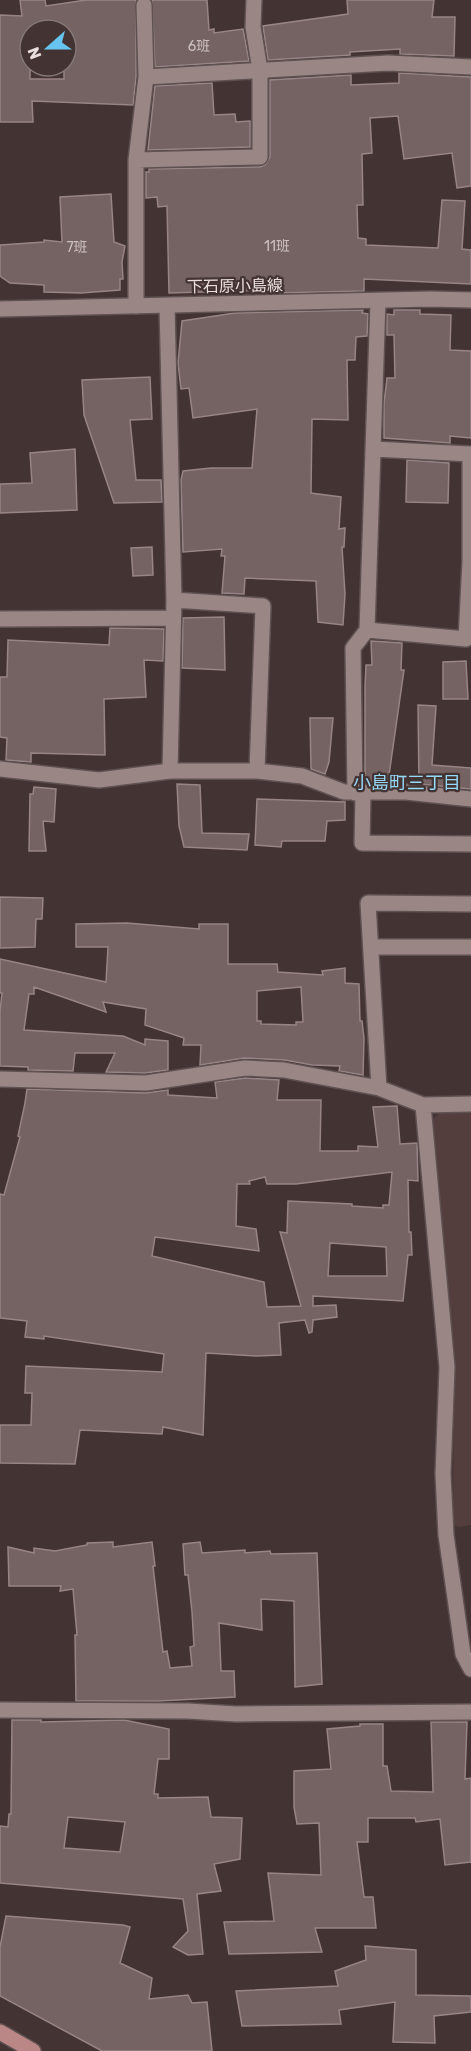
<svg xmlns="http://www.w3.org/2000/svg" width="471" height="2051" font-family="Rubik,'Noto Sans JP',sans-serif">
  <rect width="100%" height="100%" fill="#433332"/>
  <!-- built -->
  <path fill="#533d3d" d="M471,1109V1525L459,1527L453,1525L454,1353L432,1120L443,1110Z"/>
  <!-- building -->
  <path fill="#756262" stroke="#988484" stroke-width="1.5" fill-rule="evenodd" d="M20,0H45L46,6L86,0H136V77L133,105L32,101L33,122H0V15L22,16ZM30,30H66V66H64V79H30Z
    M152,0H207L209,30L214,29V33L243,29L249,61L155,67Z
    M347,0H434L432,17H455L454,56L400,54V49L350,52V55L268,60L263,26L348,14Z
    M399,73L471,77V186L457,188L452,153L404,159L398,116L370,118L372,153L362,154L363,205H357L358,238L366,239V245L438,248L442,200L465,201L462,249L471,250V284L364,279V291L275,293V290L169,293L167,206L158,207L157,197L146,198V172H149V169L260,167L265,165L270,157V80L351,75V85L399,83Z
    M212,83L214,115L235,114L236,122L250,121V147L148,150L155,86Z
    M111,194L114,242L125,246L122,262L123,279H120V290L81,293L44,292V285L10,283L0,276V245L44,242V240L62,242L60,197Z
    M363,310L362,313L368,314L367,336L356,337L355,360H347L348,420L312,419L311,493L341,497L339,529L345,528L344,547H342L345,594L343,625L318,622L316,581L245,578L244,594L222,593L225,556H221L222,549L183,552L181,480L183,471L211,468H252L257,409L193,418L189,388L181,389L178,363L182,321L235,313Z
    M394,310H420V314L451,315L450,350L471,351V438L450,436V443L384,438V403L387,378H395L394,335H387V314L394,315Z
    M150,377L152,419L130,420L136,480H161L162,502L114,503L84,415L82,380Z
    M75,449L77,510L0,513V484L32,483L30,453Z
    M407,460L449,463L448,503L406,502Z
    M152,547L153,575L133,576L131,548Z
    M224,617L225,670L182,668L183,618Z
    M110,628L164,629L163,661L144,660L146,697L104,699L105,755L31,753V762L6,760L7,738L0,737V677H7L8,640L109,645Z
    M371,641L402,643L401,670H404L388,782H365V687L366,665H372Z
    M466,661L468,699H443V662Z
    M418,705L436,706L432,765L471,768V789L419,784Z
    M310,718H333L329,762L325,774L311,769Z
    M177,784L200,785L202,833L249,834L247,850L184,847L179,826Z
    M34,787L56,789L54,822L43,821L46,851H29L30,794H33Z
    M257,799L345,802V820L327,821L325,841H282L281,847L255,845Z
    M0,897L43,898L42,919H36L35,947L0,948Z
    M127,923L199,929V924H228V964H277L278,972L323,975L322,971L345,968V983L359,984L360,1021H362L364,1038L363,1075L339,1071L340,1066L312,1065L285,1060L244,1058L200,1065L201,1045H183L184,1038L145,1025L146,1009L103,1002L106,1012L34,987V994H29L24,1030L123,1036L145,1045V1039L168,1041V1070L145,1073L106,1072L115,1053H75L73,1071L28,1070V1067L0,1066V1011L2,993H0V959L106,982L108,947H76V924ZM301,987L303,1022H296V1025L261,1024V1021H257V991Z
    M245,1078L279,1080L277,1100H321L320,1151H358V1146L378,1147L373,1107L397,1106L400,1144L417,1143L418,1181L408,1180L409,1232H411L412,1255H408L403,1301L313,1296V1306L336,1305L337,1317L313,1320L312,1332L309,1333L305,1320L279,1323L281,1355L256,1356L206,1353L203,1435L163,1427L162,1434L80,1430L75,1464L0,1463V1425H31L32,1393H25L26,1366L162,1372L164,1354L44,1336V1339L25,1337L27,1321L0,1318V1194L4,1195L20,1137L18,1136L25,1103L27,1089L146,1093L168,1090V1095L217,1098L215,1082ZM392,1172L389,1205H383V1208L352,1206V1204L288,1201L287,1233L280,1232L301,1306L267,1307L264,1282L152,1256L155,1237L259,1251L256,1229L236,1226L237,1184H250L249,1181L265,1177L267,1184H296ZM330,1243L386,1247L387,1276H328Z
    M113,1542V1547L152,1542L155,1566H153L163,1652L167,1651L170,1668L192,1666L190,1647L194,1646L192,1612L188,1575H185L183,1544L200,1542L202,1553L245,1550V1553L270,1551L271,1554L317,1553L322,1684L295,1687L294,1601L261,1599L262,1630L219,1623L221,1671H234L235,1697L158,1701H76L75,1635H77L73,1589L60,1591L61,1586H9L8,1547L34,1553V1548L55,1551L87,1545V1543Z
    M12,1720H41V1722L124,1720L169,1729V1759H158L154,1794H158V1798L208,1797L211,1817L242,1818L240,1859L214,1864L221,1891L197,1894L203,1954L188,1955L173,1947L188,1931L183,1899L0,1883V1826L8,1827L9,1814H11ZM68,1817L125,1822L120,1852L64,1848Z
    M431,1722H467L465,1779L471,1778V1862L445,1865L440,1819L416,1822L415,1818H368V1842H357L364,1897H373L376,1928H315L322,1952L229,1954L224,1922L274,1921L268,1873L321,1875L319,1823L297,1824L294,1807V1771L331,1769L327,1729L360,1726V1724H383V1766H387L391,1791L433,1792Z
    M6,1916L123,1925L130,1927L120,1963L152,1978L149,1999L188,1995L192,2003L207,2002L212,2051H102L0,1996V1947Z
    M365,1946L416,1950V1995L471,1996V2012L434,2016L435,2043L393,2042L395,2002L339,2010L341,2024L242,2026L236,1991L338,1986L335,1971L366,1960Z"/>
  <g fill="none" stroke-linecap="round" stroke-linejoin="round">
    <defs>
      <path id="street" d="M144,5L146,77
        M136,160L260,157V70L253,27L254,0
        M136,306V160L146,77L388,63L471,67
        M167,306L174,600L170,771
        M174,600L263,606L257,771
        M0,619L173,618
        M367,630L466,639L470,561V454L374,449
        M0,769L99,780L170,771H257L302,776L344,792H406L471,799
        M355,793L353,648L367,630L378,301
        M363,793L362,843L471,844
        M371,947H471
        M0,1079L146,1083L245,1068L284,1070L379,1088L423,1105L471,1104
        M379,1088L368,903L471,904
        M423,1105L447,1367L443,1474L446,1535L463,1654L471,1669"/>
      <path id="secondary" d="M0,309L431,299L471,300
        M0,1710L188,1711L236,1714L471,1712"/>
      <path id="primary" d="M0,2032L33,2051"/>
    </defs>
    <!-- street casing -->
    <use href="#street" stroke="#5f5151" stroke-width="18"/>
    <!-- secondary casing -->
    <use href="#secondary" stroke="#5f5151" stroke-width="18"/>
    <!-- primary casing -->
    <use href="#primary" stroke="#5f5151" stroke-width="18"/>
    <!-- street -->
    <use href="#street" stroke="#998685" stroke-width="15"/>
    <!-- secondary -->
    <use href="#secondary" stroke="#998685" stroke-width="15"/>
    <!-- primary -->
    <use href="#primary" stroke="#bb8786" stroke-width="15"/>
  </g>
  <g text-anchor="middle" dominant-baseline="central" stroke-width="4.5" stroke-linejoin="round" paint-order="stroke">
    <!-- number labels -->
    <g font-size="14" fill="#ccc0bf">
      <text x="199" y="46">6班</text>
      <text x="277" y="246">11班</text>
      <text x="77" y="247">7班</text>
    </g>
    <!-- street labels -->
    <g font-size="16" fill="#e9dfde" stroke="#433332">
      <text transform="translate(235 286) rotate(-1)">下石原小島線</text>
    </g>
    <!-- neighbourhood labels -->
    <g font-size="18" fill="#96d8f8" stroke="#433332">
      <text x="407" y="783">小島町三丁目</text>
    </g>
  </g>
  <!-- north arrow -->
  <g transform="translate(48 48) rotate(249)"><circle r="28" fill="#433332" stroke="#857877" stroke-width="1.5"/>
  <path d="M0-4.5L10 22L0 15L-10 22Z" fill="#67c4ef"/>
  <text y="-9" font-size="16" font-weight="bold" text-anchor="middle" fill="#e9dfde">N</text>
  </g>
</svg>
